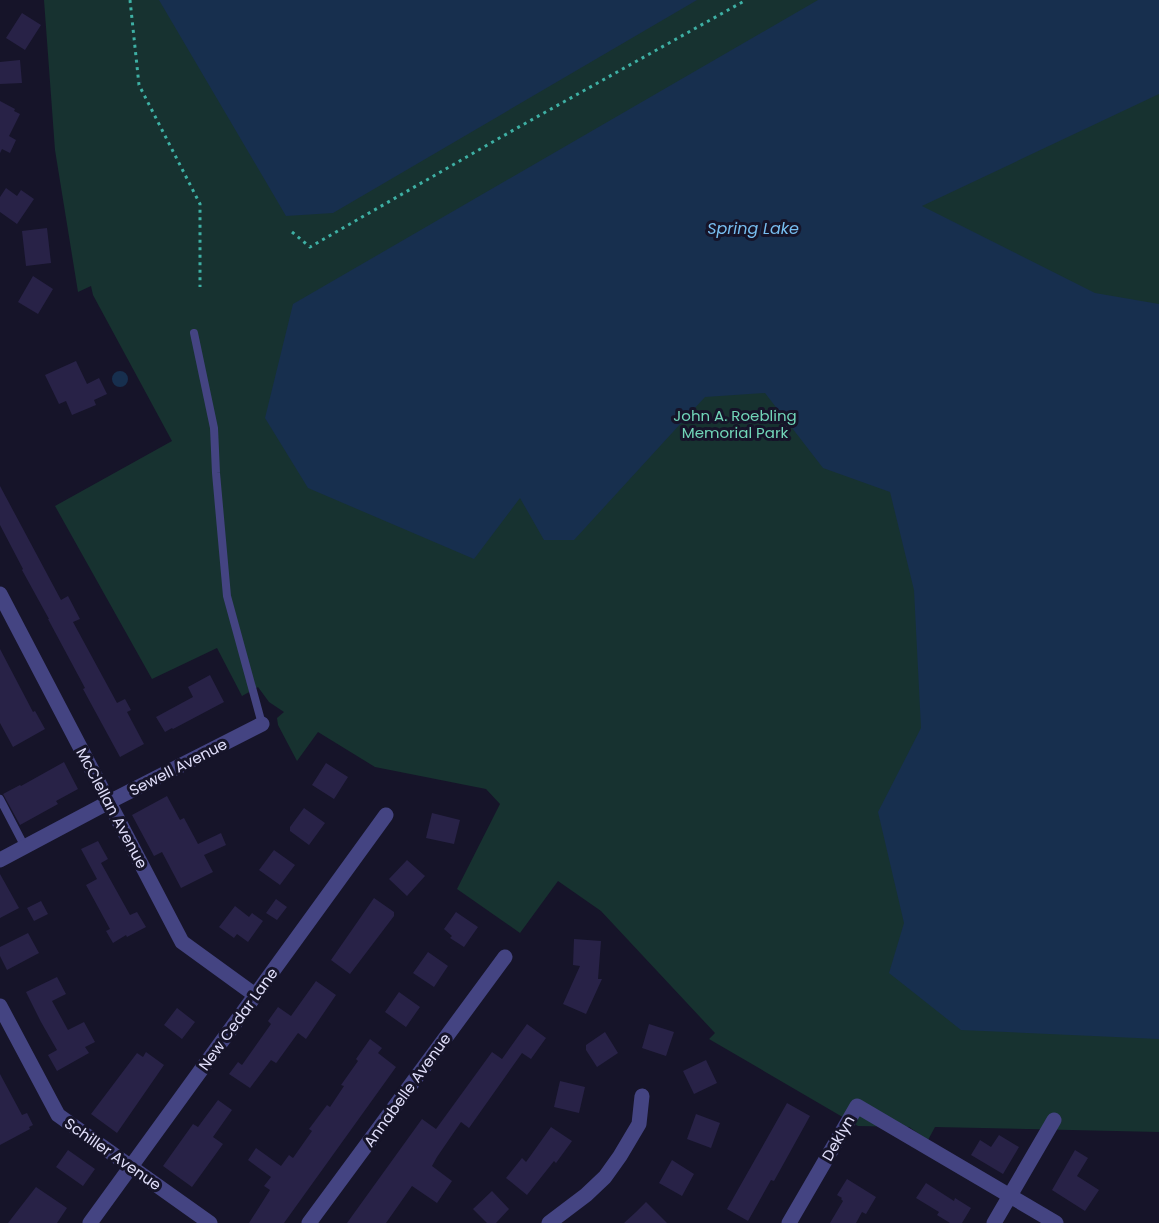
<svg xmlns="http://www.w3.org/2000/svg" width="1159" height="1223" font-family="Poppins,sans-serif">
  <rect width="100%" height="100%" fill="#161429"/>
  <!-- green -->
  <path fill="#173230" d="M44,0H1159V1132L935,1127L928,1140L909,1127L858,1126L709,1039L715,1033L601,911L558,881L520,933L457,889L500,804L486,789L375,767L318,732L297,761L278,725L277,718L284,712L269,702L258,687L242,696L217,648L152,679L55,506L172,441L93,295L91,286L78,292L55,150Z"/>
  <!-- water -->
  <path fill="#172f4e" d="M159,0H697L333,213L286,216Z
    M818,0H1159V94L922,206L1095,293L1159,304V1039L961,1030L889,973L904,923L878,812L921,728L914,590L890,492L823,468L765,393L705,397L574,540H544L520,498L474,559L308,488L265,418L293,304Z
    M112 379a8 8 0 1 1 16 0a8 8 0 1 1-16 0Z"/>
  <!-- building -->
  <path fill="#282247" d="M22,13L41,25L25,50L6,38Z
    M20,60L22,83L0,84V62Z
    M0,101L15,109L14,111L20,114L9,136L16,140L10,153L2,149L0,153Z
    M6,188L17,196L21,190L34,199L17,224L0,212V197Z
    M47,228L51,263L26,266L22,231Z
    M33,276L53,289L38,314L18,302Z
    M76,361L87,384L99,378L107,394L94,400L96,405L72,415L66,401L59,404L45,375Z
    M0,486L61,600L68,596L80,619L73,622L117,703L125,699L131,710L127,712L144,744L120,757L83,689L85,688L48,619H49L22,570L23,569L0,525Z
    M0,649L33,712L35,711L45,729L13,747L0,723Z
    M210,675L224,702L173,729L172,728L165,732L156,717L193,697L188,687Z
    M64,762L78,789L56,801L58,804L20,825L3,794L20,785L21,786Z
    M326,763L348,777L334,799L312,785Z
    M167,796L180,820L184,818L198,844L221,833L226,845L204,855L213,872L181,888L162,852L154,856L132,815Z
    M304,808L325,823L309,845L290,831V827Z
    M432,813L460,820L454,844L426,838Z
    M98,841L108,859L101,863L130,915L137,912L146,927L127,937L126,935L113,943L106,931L110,929L86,885L97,879L81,849Z
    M274,850L295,865L280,885L259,870Z
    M407,860L425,876L407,896L389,879Z
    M0,874L19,908L0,918Z
    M374,898L394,912V916L350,974L331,960Z
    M276,899L287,907L277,920L266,913Z
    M41,901L48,914L34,921L27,908Z
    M235,906L249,917L252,913L263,921L248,942L237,934L234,938L219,927Z
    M456,912L478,927L464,947L450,938L452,936L444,929Z
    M28,933L39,953L7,970L0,956V947Z
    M574,939L601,941L598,979H602L586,1014L563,1004L580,966L573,965Z
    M428,952L448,966L434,987L413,973Z
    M57,977L66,994L52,1001L68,1030L84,1022L95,1042L85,1047L89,1053L57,1071L48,1055L57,1050L41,1022L26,992Z
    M316,981L336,995L306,1039L298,1033L277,1062L276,1063L271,1060L250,1088L229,1074L238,1062L242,1065L271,1024L268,1021L278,1007L291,1016Z
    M399,992L420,1007L406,1027L385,1012Z
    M177,1008L195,1022L182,1039L164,1025Z
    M527,1024L546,1038L531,1059L522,1053L469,1128L461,1122L437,1157L432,1166L452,1181L437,1203L412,1186L386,1223H347L422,1119L436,1129L492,1052L502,1059Z
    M649,1024L674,1032L666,1056L642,1048Z
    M605,1032L618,1053L597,1067L586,1050V1045Z
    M370,1039L382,1048L378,1053L396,1067L284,1223H249L270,1190L264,1186L271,1177L248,1160L256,1148L281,1166L289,1155L293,1158L312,1131L309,1129L327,1105L330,1107L344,1086L341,1085L358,1061L356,1059Z
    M146,1052L164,1065L117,1133L91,1114L137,1053L143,1057Z
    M706,1060L717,1083L694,1094L683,1071Z
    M0,1074L22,1115L27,1113L33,1125L29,1127L30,1129L0,1145Z
    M560,1081L585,1087L579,1113L554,1107Z
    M218,1100L232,1110L213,1137L223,1144L192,1187L163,1166L193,1124L198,1127Z
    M787,1103L810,1116L774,1181L771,1180L748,1221L727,1209Z
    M696,1114L720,1123L711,1148L687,1139Z
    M551,1127L572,1141L556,1163L554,1161L527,1195L506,1178L522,1158L526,1162Z
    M999,1135L1019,1147L1003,1174L971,1155L980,1140L991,1147Z
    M68,1150L95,1169L83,1186L56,1167Z
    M1075,1150L1088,1158L1077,1176L1099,1190L1085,1211L1052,1190Z
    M672,1160L694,1174L682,1196L659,1183Z
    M847,1179L876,1197L866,1214L862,1212L856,1223H830L843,1201L841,1199L842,1198L837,1195Z
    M926,1183L954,1201L955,1198L971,1208L962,1223H950L937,1215L939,1212L916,1198Z
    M36,1187L67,1208L57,1223H8Z
    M492,1191L509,1209L496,1223H487L473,1209Z
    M646,1202L667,1223H624L636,1212Z"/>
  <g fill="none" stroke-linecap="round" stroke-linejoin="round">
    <!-- path -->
    <path stroke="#3eb0a4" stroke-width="3" stroke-dasharray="3 4.5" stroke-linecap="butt" d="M130,0L139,85L200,204V287
      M292,232L310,247L517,128L746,0"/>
    <!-- lane -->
    <path stroke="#444482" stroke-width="8" d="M194,333L214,428L216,473L227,596L262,724
      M0,799L25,847"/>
    <!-- street -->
    <path stroke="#444482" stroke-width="15" d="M0,594L182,942L255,995
      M0,860L109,802L262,724
      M0,1006L58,1115L210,1223
      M90,1223L386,815
      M309,1223L505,957
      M549,1223L586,1195L605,1177L620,1156L639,1124L642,1096
      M789,1223L857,1106L1056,1223
      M994,1223L1054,1120"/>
  </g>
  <g text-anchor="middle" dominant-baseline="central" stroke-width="6" stroke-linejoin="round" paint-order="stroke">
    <!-- park labels -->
    <g font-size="15" fill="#71d5b8" stroke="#161429">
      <text x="735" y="415">John A. Roebling<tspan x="735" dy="17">Memorial Park</tspan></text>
    </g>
    <!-- street labels -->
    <g font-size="15" fill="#e1dffb" stroke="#161429">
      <text transform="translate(178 767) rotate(-27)">Sewell Avenue</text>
      <text transform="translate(112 808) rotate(62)">McClellan Avenue</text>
      <text transform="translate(238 1019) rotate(-54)">New Cedar Lane</text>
      <text transform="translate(407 1090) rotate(-54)">Annabelle Avenue</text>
      <text transform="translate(838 1138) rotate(-60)">Deklyn</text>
      <text transform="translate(113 1154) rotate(35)">Schiller Avenue</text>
    </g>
    <!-- water labels -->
    <g font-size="16" font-style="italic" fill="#78bef0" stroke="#161429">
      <text x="753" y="228">Spring Lake</text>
    </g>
  </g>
</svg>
